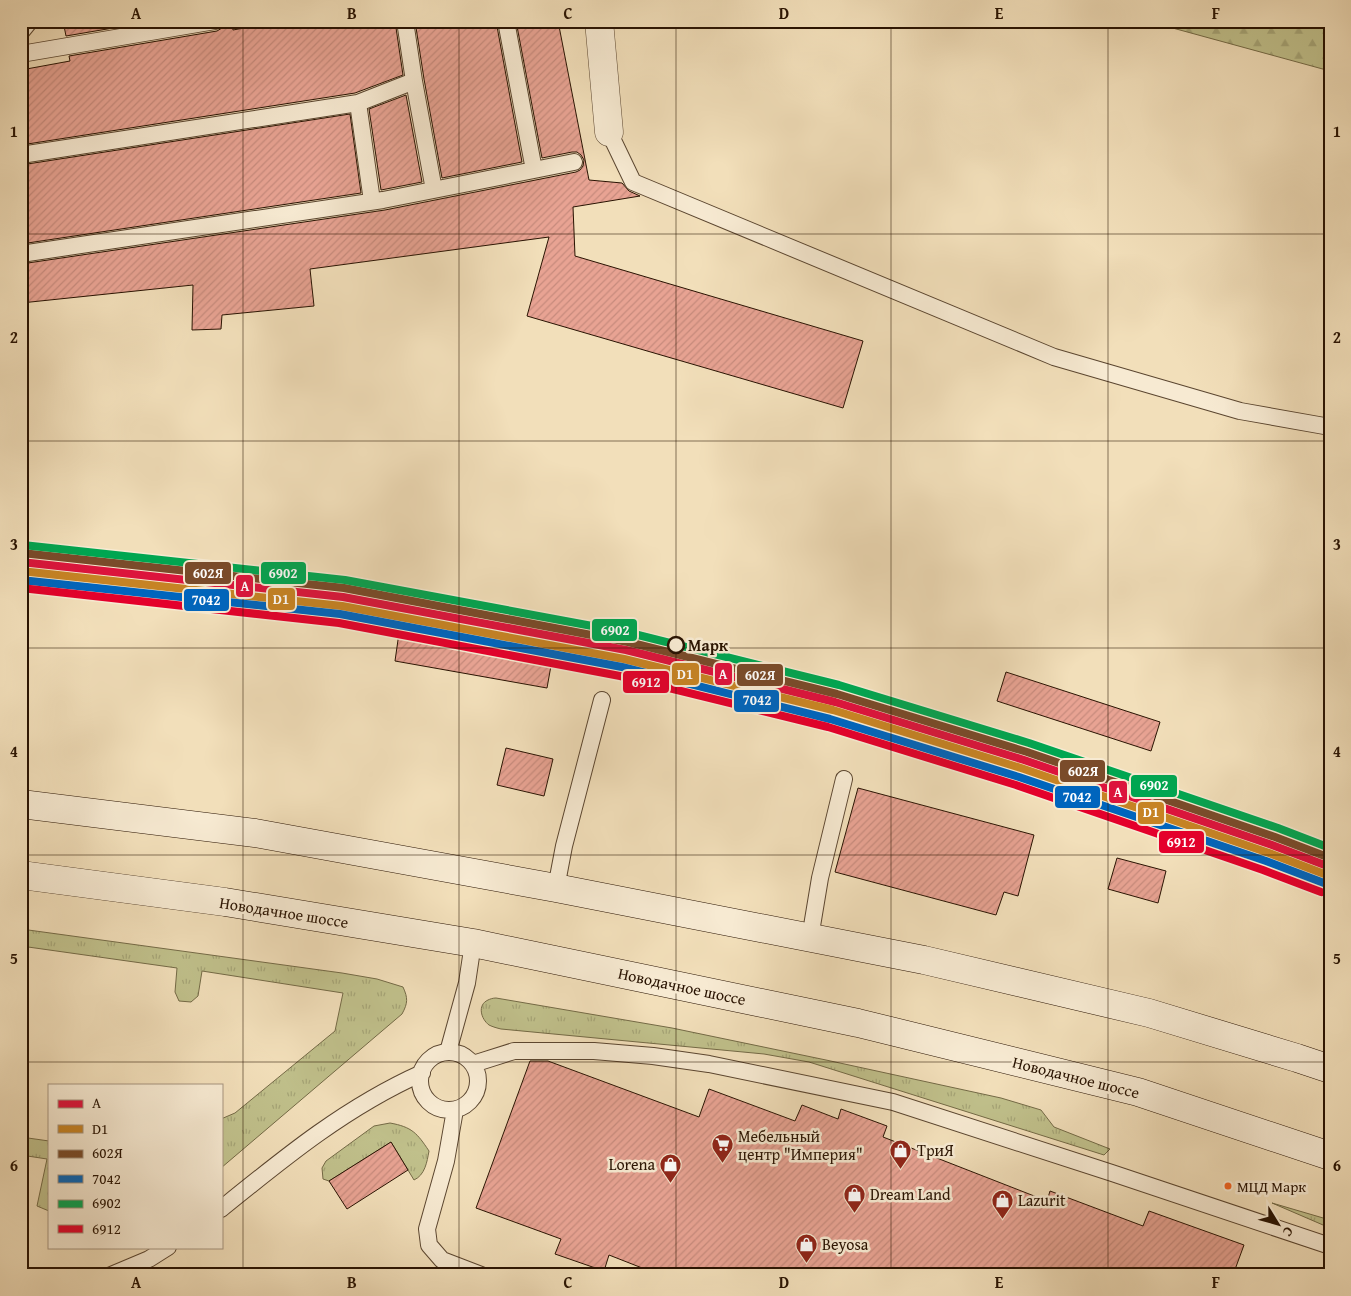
<svg xmlns="http://www.w3.org/2000/svg" width="1351" height="1296" font-family="'Gentium Book Plus',serif">
  <defs>
    <pattern id="grass-tufts" width="24" height="20" patternUnits="userSpaceOnUse" patternTransform="scale(1.25)"><rect width="24" height="20" fill="#c0c08b"/><path d="M3 7l-1-3M5 7V3M7 7l1-3M15 17l-1-3M17 17v-4M19 17l1-3" fill="none" stroke="#a5a476"/></pattern>
    <pattern id="forest-firs" width="22" height="20" patternUnits="userSpaceOnUse" patternTransform="scale(1.25)"><rect width="22" height="20" fill="#c0c08b"/><path d="M5 1l3.5 6h-7zM16 11l3.5 6h-7z" fill="#a5a476"/></pattern>
    <pattern id="building-hatch" width="6" height="6" patternUnits="userSpaceOnUse" patternTransform="scale(1.25)"><rect width="6" height="6" fill="#e8a393"/><path d="M-1 1l2-2M0 6l6-6M5 7l2-2" fill="none" stroke="#c78b7d"/></pattern>
  </defs>
  <rect width="100%" height="100%" fill="#f2dfba"/>
  <filter id="stains"><feTurbulence type="fractalNoise" baseFrequency=".004" numOctaves="4"/><feColorMatrix values="0 0 0 0 .2 0 0 0 0 .09 0 0 0 0 .02 0 0 0 .5 -.17"/></filter>
  <radialGradient id="worn" r=".72"><stop offset=".6" stop-color="#630" stop-opacity="0"/><stop offset="1" stop-color="#630" stop-opacity=".3"/></radialGradient>
  <!-- grass -->
  <path fill="url(#grass-tufts)" stroke="#746a46" d="M21,929L342,973L377,979L403,987C408,998 408,1003 402,1014L221,1168V1119L235,1113L335,1031L343,993L202,971L198,996L191,1002L179,1001L175,992L177,968L21,946Z
    M496,998L672,1028L826,1060L1001,1098L1041,1110L1054,1127L1110,1149L1104,1155L809,1062L764,1054L501,1029C497,1028 493,1027 489,1025C481,1019 477,1005 488,1000C490,999 493,998 496,998Z
    M390,1123C412,1127 417,1133 429,1151C427,1162 425,1175 414,1180L391,1142L329,1181L323,1179L322,1168L326,1161L374,1126Z
    M21,1137L49,1141V1211L37,1206L47,1159L21,1155Z
    M1272,1203L1330,1220V1228Z"/>
  <!-- forest -->
  <path fill="url(#forest-firs)" stroke="#746a46" d="M1147,21H1330V71Z
    M21,618H26L23,714H21Z"/>
  <!-- building -->
  <path fill="url(#building-hatch)" stroke="#291302" d="M63,21H154L66,36Z
    M225,21H232L233,30L282,21H395L403,75L355,93L21,145V70L70,61L69,56L217,31L222,28Z
    M415,21H496L522,162L442,178L424,79Z
    M516,21H558L589,180L622,183L629,191L640,196L573,207L575,256L863,341L843,408L527,316L549,237L310,269L314,306L222,315L221,329L192,330L193,285L21,303V264L385,210L576,172L580,170L583,166L584,160L581,155L577,152H572L542,158Z
    M406,95L422,182L381,190L369,109Z
    M350,114L361,193L21,244V165Z
    M399,633L552,660L547,688L395,661Z
    M1006,672L1160,722L1151,751L997,701Z
    M506,748L553,759L544,796L497,785Z
    M858,788L1034,835L1018,896L1004,892L996,915L835,872Z
    M1117,858L1166,871L1158,903L1108,889Z
    M530,1061H548L699,1117L709,1089L795,1121L802,1105L838,1119L841,1109L887,1126L883,1137L1047,1201L1050,1191L1143,1226L1149,1211L1244,1245L1233,1275H660L609,1255L604,1271L555,1254L561,1239L476,1208Z
    M391,1142L408,1170L347,1209L329,1181Z"/>
  <g fill="none" stroke-linecap="round" stroke-linejoin="round">
    <defs>
      <path id="lane" d="M405,21L414,81
        M506,21L534,170L574,162
        M21,32L30,21
        M21,54L215,21
        M358,103L372,201
        M609,132L633,182L1054,357L1240,411L1330,427
        M21,155L358,103L414,81L434,190
        M21,254L383,200L534,170
        M556,888L564,846L602,700
        M810,938L820,878L844,779
        M448,1052L467,983L473,943
        M420 1081a29 29 0 1 1 58 0a29 29 0 1 1-58 0Z
        M473,1064L514,1051H594L653,1056L709,1064L893,1102L1112,1173L1330,1246
        M455,1110L446,1161L427,1229L429,1245L442,1260L481,1275
        M221,1209C285,1157 346,1107 422,1073
        M111,1275L149,1259L168,1247"/>
      <path id="street" d="M599,21L609,132"/>
      <path id="secondary" d="M21,804L255,833L556,888L924,960L1149,1013L1297,1058L1330,1069
        M21,875L225,902L473,943L858,1023L1138,1092L1330,1156"/>
    </defs>
    <!-- lane casing -->
    <use href="#lane" stroke="#5b4630" stroke-width="18"/>
    <!-- street casing -->
    <use href="#street" stroke="#5b4630" stroke-width="29"/>
    <!-- secondary casing -->
    <use href="#secondary" stroke="#291302" stroke-width="29"/>
    <!-- lane -->
    <use href="#lane" stroke="#f7ead2" stroke-width="16"/>
    <!-- street -->
    <use href="#street" stroke="#f7ead2" stroke-width="28"/>
    <!-- secondary -->
    <use href="#secondary" stroke="#f7ead2" stroke-width="28"/>
    <defs>
      <path id="rail-1" d="M21,562L343,597L626,650L835,702L1024,760L1272,845L1330,867"/>
      <path id="rail-2" d="M21,571L342,606L624,659L833,710L1021,768L1269,853L1327,875"/>
      <path id="rail-3" d="M22,553L344,588L628,642L837,694L1027,752L1275,837L1330,858"/>
      <path id="rail-4" d="M21,580L340,614L622,667L830,719L1019,777L1266,861L1324,883"/>
      <path id="rail-5" d="M23,545L345,580L630,633L839,685L1029,743L1278,828L1330,848"/>
      <path id="rail-6" d="M21,588L339,623L620,676L828,727L1016,785L1263,870L1321,892"/>
    </defs>
    <!-- rail-1 casing -->
    <use href="#rail-1" stroke="#f7ead2" stroke-width="11"/>
    <!-- rail-2 casing -->
    <use href="#rail-2" stroke="#f7ead2" stroke-width="11"/>
    <!-- rail-3 casing -->
    <use href="#rail-3" stroke="#f7ead2" stroke-width="11"/>
    <!-- rail-4 casing -->
    <use href="#rail-4" stroke="#f7ead2" stroke-width="11"/>
    <!-- rail-5 casing -->
    <use href="#rail-5" stroke="#f7ead2" stroke-width="11"/>
    <!-- rail-6 casing -->
    <use href="#rail-6" stroke="#f7ead2" stroke-width="11"/>
    <!-- rail-1 -->
    <use href="#rail-1" stroke="#dc143c" stroke-width="8"/>
    <!-- rail-2 -->
    <use href="#rail-2" stroke="#c68324" stroke-width="8"/>
    <!-- rail-3 -->
    <use href="#rail-3" stroke="#7a4b2a" stroke-width="8"/>
    <!-- rail-4 -->
    <use href="#rail-4" stroke="#0065bd" stroke-width="8"/>
    <!-- rail-5 -->
    <use href="#rail-5" stroke="#00a651" stroke-width="8"/>
    <!-- rail-6 -->
    <use href="#rail-6" stroke="#e4002b" stroke-width="8"/>
  </g>
  <!-- grid -->
  <path fill="none" stroke="#291302" stroke-width="1" stroke-opacity="0.55" d="M243,21V1275M459,21V1275M676,21V1275M891,21V1275M1108,21V1275M21,234H1330M21,441H1330M21,648H1330M21,855H1330M21,1062H1330"/>
  <!-- icons -->
  <defs>
    <symbol id="supermarket-pin" viewBox="-11 -11 22 30"><path d="M0 17L-7.5 6A9.5 9.5 0 1 1 7.5 6Z" fill="#8f2418" stroke="#f7ead2"/><path d="M-6-5.5h2.5l.6 2H6L4.5 2H-2.5L-4.4-4H-6ZM-1.5 3.2a1.3 1.3 0 1 0 .1 0ZM3 3.2a1.3 1.3 0 1 0 .1 0Z" fill="#fff"/></symbol>
    <symbol id="shop-pin" viewBox="-11 -11 22 30"><path d="M0 17L-7.5 6A9.5 9.5 0 1 1 7.5 6Z" fill="#8f2418" stroke="#f7ead2"/><path d="M-5-2.5h2.3a2.7 3.5 0 0 1 5.4 0H5L5.5 6h-11ZM-1.5-2.5h3a1.5 2.3 0 0 0-3 0Z" fill="#fff"/></symbol>
  </defs>
  <g fill-rule="evenodd">
    <use href="#supermarket-pin" x="710" y="1132" width="25" height="34"/>
    <use href="#shop-pin" x="888" y="1138" width="25" height="34"/>
    <use href="#shop-pin" x="658" y="1152" width="25" height="34"/>
    <use href="#shop-pin" x="842" y="1182" width="25" height="34"/>
    <use href="#shop-pin" x="990" y="1188" width="25" height="34"/>
    <use href="#shop-pin" x="794" y="1232" width="25" height="34"/>
  </g>
  <!-- markers -->
  <circle fill="#f7ead2" stroke="#291302" stroke-width="2.5" cx="676" cy="645" r="8"/>
  <circle fill="#f26522" stroke="#f7ead2" stroke-width="2" cx="1228" cy="1186" r="4.5"/>
  <g text-anchor="middle" dominant-baseline="central" stroke-width="5" stroke-linejoin="round" paint-order="stroke">
    <!-- bus labels -->
    <g font-size="15" fill="#291302" stroke="#f7ead2" text-anchor="start">
      <text x="1237" y="1186">МЦД Марк</text>
    </g>
    <!-- stop labels -->
    <g font-size="16" font-weight="bold" fill="#291302" stroke="#f7ead2" text-anchor="start">
      <text x="688" y="645">Марк</text>
    </g>
    <!-- street labels -->
    <g font-size="16" fill="#291302" stroke="#f7ead2">
      <text transform="translate(284 912) rotate(9)">Новодачное шоссе</text>
      <text transform="translate(682 986) rotate(12)">Новодачное шоссе</text>
      <text transform="translate(1076 1077) rotate(14)">Новодачное шоссе</text>
    </g>
    <!-- poi labels -->
    <g font-size="16" fill="#291302" stroke="#f7ead2" text-anchor="start">
      <text x="738" y="1136">Мебельный<tspan x="738" dy="18">центр "Империя"</tspan></text>
      <text x="917" y="1150">ТриЯ</text>
      <text x="655" y="1164" text-anchor="end">Lorena</text>
      <text x="870" y="1194">Dream Land</text>
      <text x="1018" y="1200">Lazurit</text>
      <text x="822" y="1244">Beyosa</text>
    </g>
  </g>
  <g stroke="#f7ead2" stroke-width="2">
    <rect x="184" y="561" width="48" height="24" rx="5" fill="#7a4b2a"/>
    <rect x="260" y="561" width="47" height="24" rx="5" fill="#00a651"/>
    <rect x="235" y="574" width="19" height="24" rx="5" fill="#dc143c"/>
    <rect x="267" y="587" width="29" height="24" rx="5" fill="#c68324"/>
    <rect x="183" y="588" width="47" height="24" rx="5" fill="#0065bd"/>
    <rect x="591" y="618" width="47" height="24" rx="5" fill="#00a651"/>
    <rect x="671" y="662" width="29" height="24" rx="5" fill="#c68324"/>
    <rect x="714" y="662" width="19" height="24" rx="5" fill="#dc143c"/>
    <rect x="736" y="663" width="48" height="24" rx="5" fill="#7a4b2a"/>
    <rect x="622" y="670" width="48" height="24" rx="5" fill="#e4002b"/>
    <rect x="733" y="689" width="47" height="24" rx="5" fill="#0065bd"/>
    <rect x="1059" y="759" width="47" height="24" rx="5" fill="#7a4b2a"/>
    <rect x="1130" y="774" width="48" height="24" rx="5" fill="#00a651"/>
    <rect x="1108" y="780" width="20" height="24" rx="5" fill="#dc143c"/>
    <rect x="1054" y="785" width="47" height="24" rx="5" fill="#0065bd"/>
    <rect x="1137" y="801" width="28" height="24" rx="5" fill="#c68324"/>
    <rect x="1158" y="830" width="47" height="24" rx="5" fill="#e4002b"/>
  </g>
  <g font-size="14" text-anchor="middle" font-weight="bold" fill="#fff">
    <text x="208" y="578">602Я</text>
    <text x="283" y="578">6902</text>
    <text x="245" y="591">A</text>
    <text x="281" y="604">D1</text>
    <text x="206" y="605">7042</text>
    <text x="615" y="635">6902</text>
    <text x="685" y="679">D1</text>
    <text x="723" y="679">A</text>
    <text x="760" y="680">602Я</text>
    <text x="646" y="687">6912</text>
    <text x="757" y="705">7042</text>
    <text x="1083" y="776">602Я</text>
    <text x="1154" y="790">6902</text>
    <text x="1118" y="797">A</text>
    <text x="1077" y="802">7042</text>
    <text x="1151" y="817">D1</text>
    <text x="1181" y="847">6912</text>
  </g>
  <!-- margin -->
  <rect width="1351" height="1296" fill="none" stroke="#f2dfba" stroke-width="55"/>
  <!-- legend -->
  <rect x="48" y="1084" width="175" height="165" fill="#f7ead2" stroke="#a5947f"/>
  <rect x="58" y="1100" width="25" height="8" fill="#dc143c" stroke="#a5947f"/>
  <text x="92" y="1108" font-size="15" fill="#291302">A</text>
  <rect x="58" y="1125" width="25" height="8" fill="#c68324" stroke="#a5947f"/>
  <text x="92" y="1134" font-size="15" fill="#291302">D1</text>
  <rect x="58" y="1150" width="25" height="8" fill="#7a4b2a" stroke="#a5947f"/>
  <text x="92" y="1158" font-size="15" fill="#291302">602Я</text>
  <rect x="58" y="1175" width="25" height="8" fill="#0065bd" stroke="#a5947f"/>
  <text x="92" y="1184" font-size="15" fill="#291302">7042</text>
  <rect x="58" y="1200" width="25" height="8" fill="#00a651" stroke="#a5947f"/>
  <text x="92" y="1208" font-size="15" fill="#291302">6902</text>
  <rect x="58" y="1225" width="25" height="8" fill="#e4002b" stroke="#a5947f"/>
  <text x="92" y="1234" font-size="15" fill="#291302">6912</text>
  <!-- north arrow -->
  <g transform="translate(1278 1224) rotate(127)" stroke="#f7ead2" stroke-width="4" paint-order="stroke">
  <path d="M0-4L9 19L0 12L-9 19Z" fill="#291302"/>
  <text y="-8" font-size="14" font-weight="bold" text-anchor="middle" fill="#291302">С</text>
  </g>
  <rect x="28" y="28" width="1296" height="1240" fill="none" stroke="#291302" stroke-width="2"/>
  <g font-size="16" text-anchor="middle" font-weight="bold" fill="#291302">
    <text x="136" y="19">A</text>
    <text x="352" y="19">B</text>
    <text x="568" y="19">C</text>
    <text x="784" y="19">D</text>
    <text x="999" y="19">E</text>
    <text x="1216" y="19">F</text>
    <text x="14" y="137">1</text>
    <text x="1337" y="137">1</text>
    <text x="14" y="343">2</text>
    <text x="1337" y="343">2</text>
    <text x="14" y="550">3</text>
    <text x="1337" y="550">3</text>
    <text x="14" y="757">4</text>
    <text x="1337" y="757">4</text>
    <text x="14" y="964">5</text>
    <text x="1337" y="964">5</text>
    <text x="14" y="1171">6</text>
    <text x="1337" y="1171">6</text>
    <text x="136" y="1288">A</text>
    <text x="352" y="1288">B</text>
    <text x="568" y="1288">C</text>
    <text x="784" y="1288">D</text>
    <text x="999" y="1288">E</text>
    <text x="1216" y="1288">F</text>
  </g>
  <rect width="100%" height="100%" filter="url(#stains)"/>
  <rect width="100%" height="100%" fill="url(#worn)"/>
</svg>
